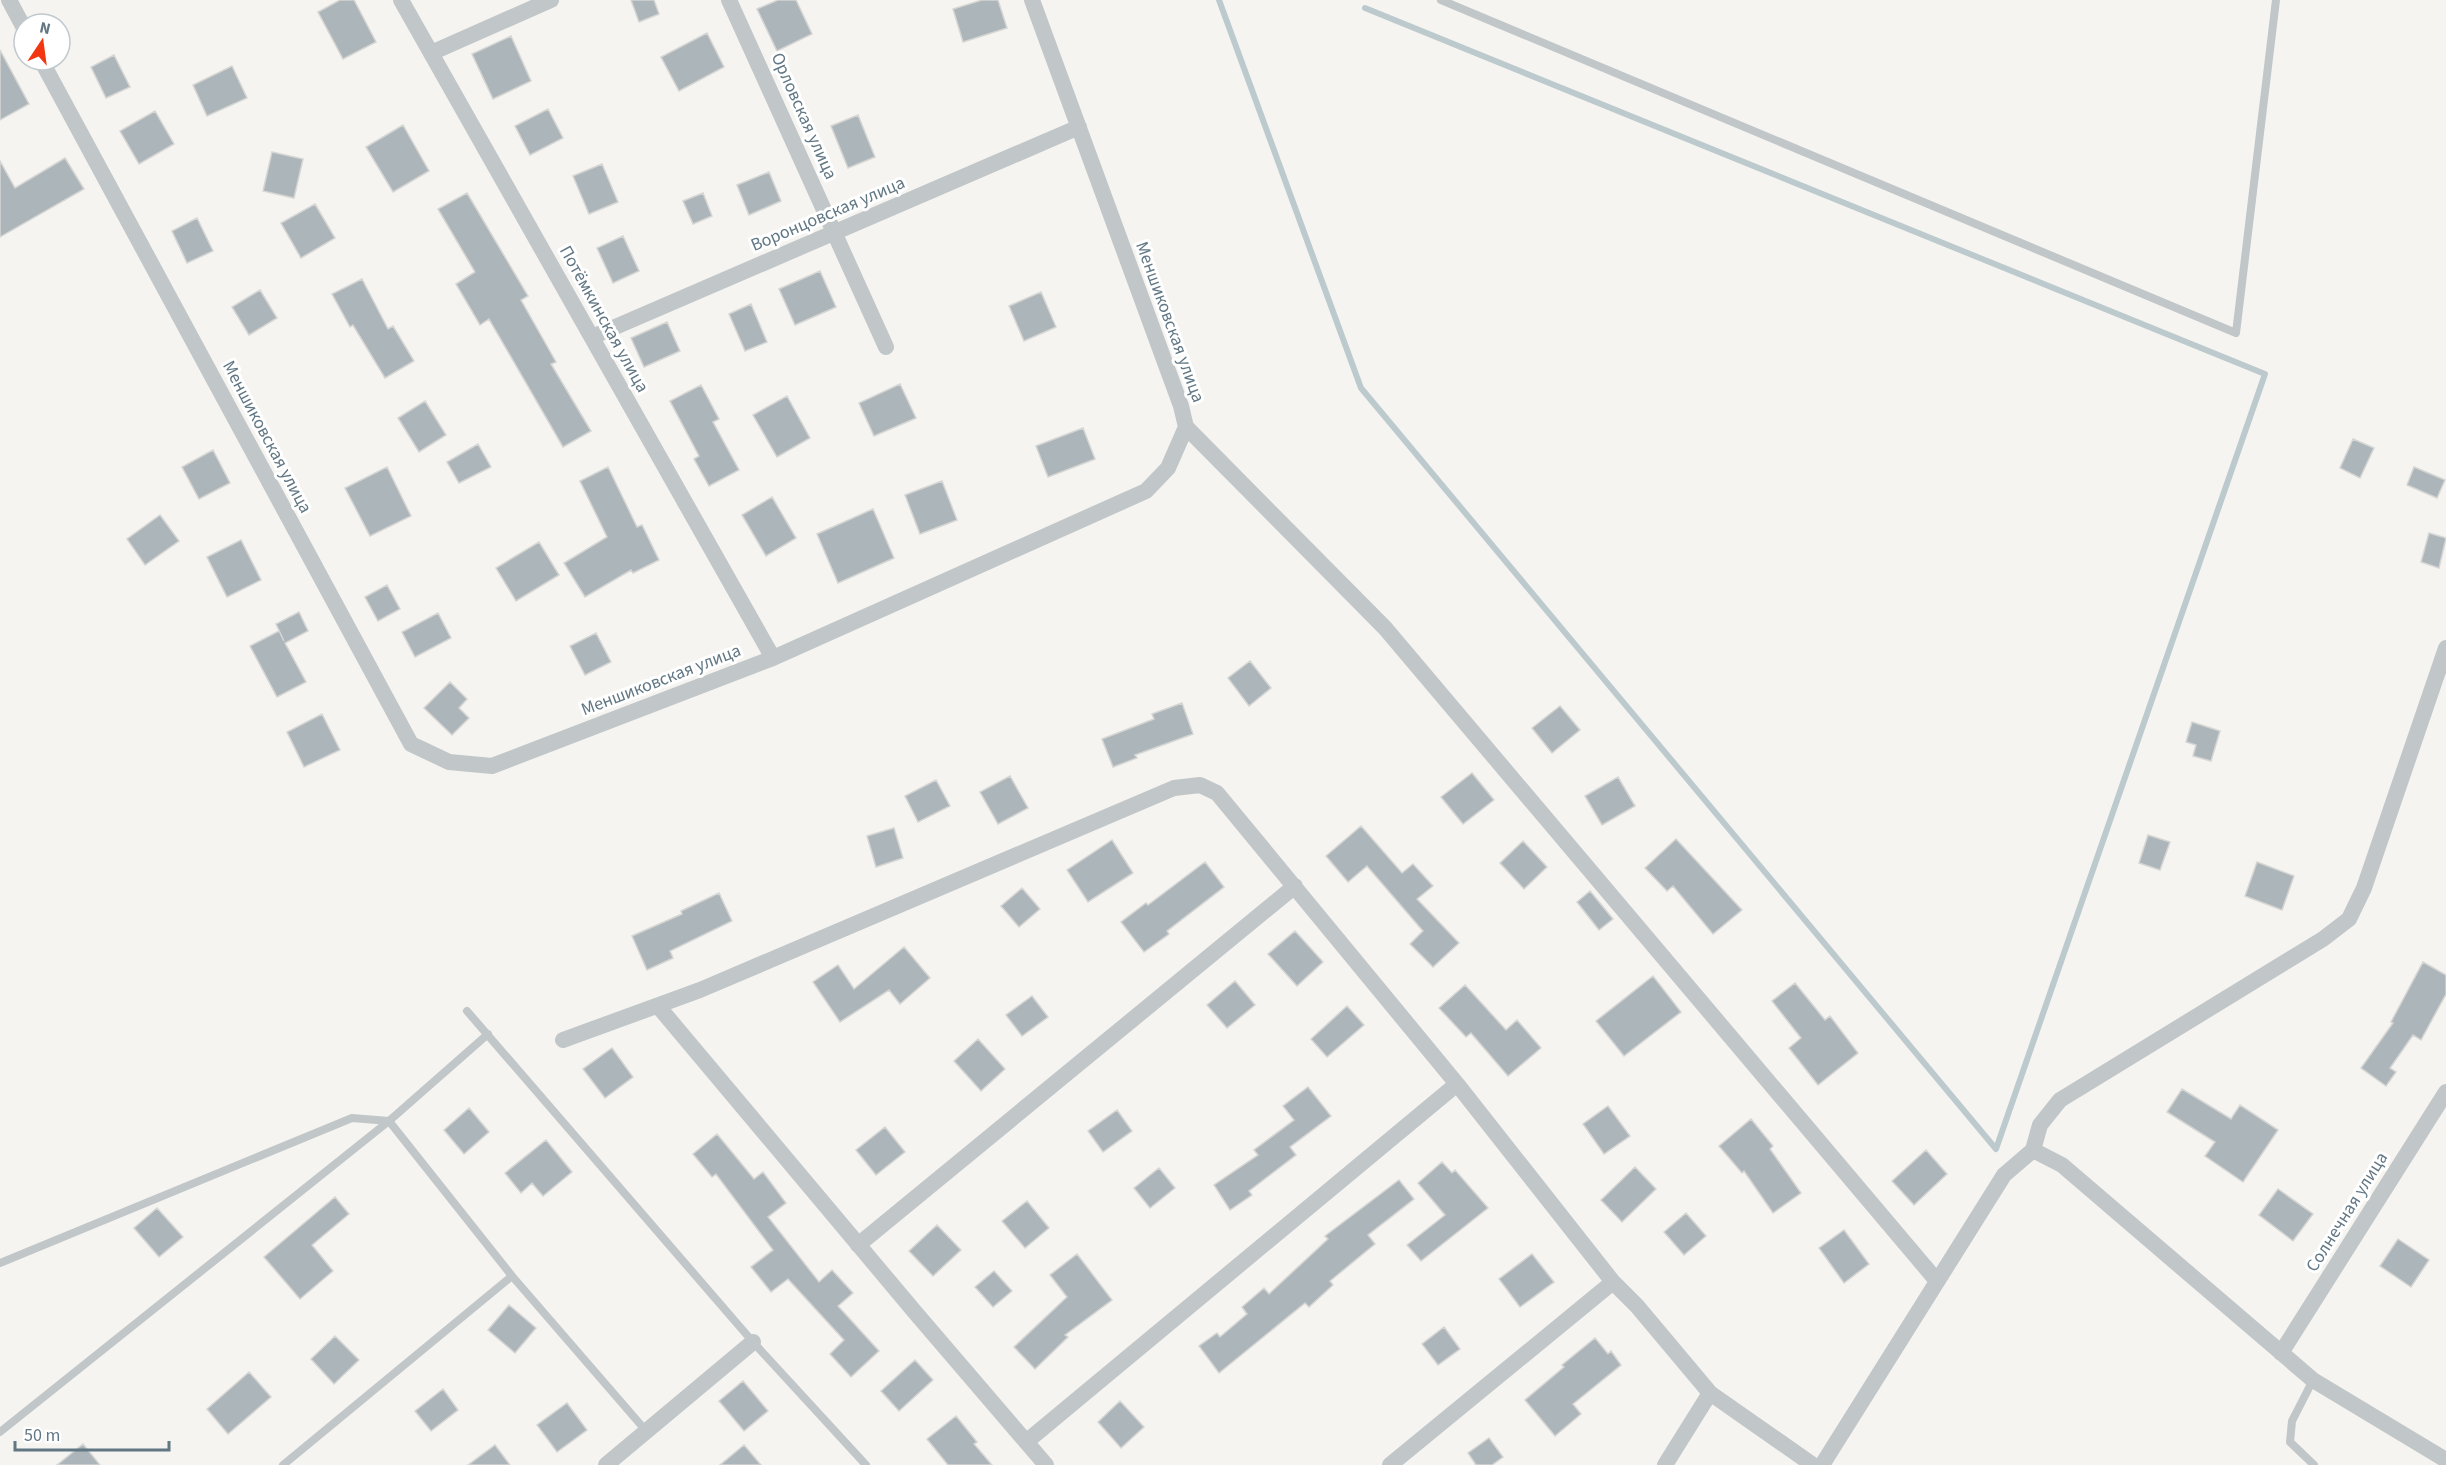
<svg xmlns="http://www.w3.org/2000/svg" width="2446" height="1465" font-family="'Source Sans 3',sans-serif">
  <rect width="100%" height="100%" fill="#f5f4f0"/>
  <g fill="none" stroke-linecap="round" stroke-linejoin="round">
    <!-- stream -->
    <path stroke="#bccace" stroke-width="6" d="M1219,0L1361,388L1996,1149L2265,374L1365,8"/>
  </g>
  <!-- building -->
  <path fill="#acb5b9" stroke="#d5d5d3" stroke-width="1.5" d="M340,0H354L376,42L343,59L318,12Z
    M631,0H654L659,14L639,22Z
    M778,0H796L812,34L777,51L757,9Z
    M982,0H998L1007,28L963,42L953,9Z
    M707,33L724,67L679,91L661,57Z
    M511,36L531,81L493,99L472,54Z
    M0,50L29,104L0,120Z
    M114,55L130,87L106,98L91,67Z
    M232,66L247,98L207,116L193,85Z
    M548,109L563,138L530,155L515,126Z
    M155,111L174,144L139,164L120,131Z
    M858,115L875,157L848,168L831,126Z
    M403,125L429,171L393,192L366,147Z
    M272,152L303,159L294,198L263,191Z
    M65,158L84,189L0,237V161L15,188Z
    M602,164L618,202L589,214L573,176Z
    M769,172L781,201L749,215L737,185Z
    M467,193L528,296L521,300L556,362L551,364L591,431L563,447L489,319L480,325L456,284L475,272L438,209Z
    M703,193L712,216L693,224L683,201Z
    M315,204L335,238L301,258L281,223Z
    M197,218L213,251L187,263L172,231Z
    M623,236L639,271L613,283L597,248Z
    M820,271L836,307L795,325L779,289Z
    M362,279L388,329L393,326L414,361L385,378L353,325L350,327L332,294Z
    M260,290L277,318L249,335L232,307Z
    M1041,292L1056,327L1024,341L1009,306Z
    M751,304L767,342L745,351L729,314Z
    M667,322L680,351L644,367L631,338Z
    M900,384L916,418L874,436L859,403Z
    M701,385L719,419L713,422L739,470L709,486L694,459L699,456L670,401Z
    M787,396L810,438L777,457L753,415Z
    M425,401L446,435L419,452L398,418Z
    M1083,428L1095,459L1048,477L1036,446Z
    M2353,439L2374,448L2360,478L2340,468Z
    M478,444L491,467L459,483L447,462Z
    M213,450L230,483L199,499L182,467Z
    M387,467L411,516L370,536L345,488Z
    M608,467L637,527L642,525L659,560L633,573L631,570L585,597L564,563L607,537L580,481Z
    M2414,467L2445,480L2437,498L2407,485Z
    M942,481L957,520L920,534L905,495Z
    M772,497L796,538L766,556L742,515Z
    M873,509L894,558L838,583L817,534Z
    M160,515L179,541L145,565L127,539Z
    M2429,533L2446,538L2439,568L2421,562Z
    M241,540L261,580L227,597L207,557Z
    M539,542L559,575L516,601L496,568Z
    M387,585L400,609L378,621L365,597Z
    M299,612L308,631L285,643L306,682L277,697L250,646L279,631L284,641L276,624Z
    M438,613L451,638L415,657L402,632Z
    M596,633L611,662L585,675L570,646Z
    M1250,661L1271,688L1249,706L1228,678Z
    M450,682L467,699L459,708L469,718L452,735L424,708Z
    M1182,703L1193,734L1135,755L1137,758L1113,767L1102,739L1154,719L1152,714Z
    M1560,706L1580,730L1552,753L1532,728Z
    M322,714L340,750L304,767L287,732Z
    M2192,722L2220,731L2211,761L2193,756L2196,745L2186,742Z
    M1472,773L1494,800L1463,824L1441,797Z
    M1010,776L1028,808L998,824L980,792Z
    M1618,777L1635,806L1602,825L1585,796Z
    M936,780L950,806L918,822L905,796Z
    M1361,826L1402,873L1413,864L1433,886L1417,899L1459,943L1433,967L1410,944L1423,931L1367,866L1348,882L1326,856Z
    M894,828L903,858L876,867L867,836Z
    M2148,835L2170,842L2160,870L2139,863Z
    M1676,839L1742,910L1713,934L1673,886L1667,891L1645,868Z
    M1112,840L1133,873L1088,902L1067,870Z
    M1523,841L1547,867L1524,889L1500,863Z
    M1205,862L1224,887L1167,931L1169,934L1144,952L1121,922L1146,903L1148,905Z
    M2257,862L2294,876L2282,910L2245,896Z
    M1022,888L1040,909L1019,927L1001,906Z
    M1590,891L1613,919L1599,930L1577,902Z
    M719,893L732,921L670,951L673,958L647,970L632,936L682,914L681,911Z
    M1295,931L1323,962L1297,986L1268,954Z
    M904,947L930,978L900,1004L889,990L840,1022L813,982L838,965L854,989Z
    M2423,962L2446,975V994L2421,1040L2413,1035L2390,1068L2396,1072L2386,1086L2361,1068L2393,1023L2391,1022Z
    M1653,976L1681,1012L1624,1056L1596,1021Z
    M1235,981L1255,1005L1227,1028L1207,1005Z
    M1795,983L1825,1020L1830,1016L1858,1053L1818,1085L1789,1048L1801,1038L1772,1001Z
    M1465,985L1506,1030L1517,1020L1541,1048L1508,1076L1471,1033L1466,1037L1439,1008Z
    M1032,996L1048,1017L1022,1036L1006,1015Z
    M1347,1006L1364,1025L1327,1057L1311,1039Z
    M978,1039L1005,1069L981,1091L954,1061Z
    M612,1048L633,1077L605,1098L583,1069Z
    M1308,1087L1331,1116L1290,1147L1296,1155L1249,1191L1252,1195L1230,1210L1214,1185L1258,1155L1254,1150L1294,1120L1283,1106Z
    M2182,1089L2231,1119L2240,1105L2278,1130L2243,1182L2205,1156L2215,1142L2167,1112Z
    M1608,1106L1630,1136L1604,1154L1583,1124Z
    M469,1108L489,1132L464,1154L444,1130Z
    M1117,1110L1132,1131L1103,1152L1088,1131Z
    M1751,1119L1773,1146L1770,1149L1801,1193L1773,1213L1744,1171L1742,1173L1719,1146Z
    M885,1127L905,1152L876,1175L856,1150Z
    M717,1134L754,1179L763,1172L786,1203L768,1217L819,1282L832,1270L853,1293L838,1306L879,1351L851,1377L830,1354L844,1340L788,1279L771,1292L751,1267L773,1250L716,1174L712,1177L693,1154Z
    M546,1140L572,1172L543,1196L532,1183L521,1193L505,1173Z
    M1926,1150L1947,1174L1914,1205L1892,1181Z
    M1442,1162L1452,1173L1455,1170L1488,1208L1421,1261L1407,1245L1445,1215L1418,1183Z
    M1635,1167L1656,1189L1622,1222L1601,1200Z
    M1159,1168L1175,1188L1150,1208L1134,1188Z
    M1399,1180L1414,1199L1368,1235L1375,1244L1330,1281L1333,1285L1309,1307L1305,1303L1219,1373L1199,1346L1217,1333L1220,1337L1247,1314L1242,1307L1264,1288L1269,1294L1328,1239L1325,1236Z
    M2278,1189L2313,1214L2293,1241L2259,1215Z
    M335,1197L349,1214L312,1245L333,1271L300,1299L264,1257Z
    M1027,1201L1049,1228L1025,1248L1002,1221Z
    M157,1208L183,1237L159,1257L134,1228Z
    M1686,1213L1706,1236L1684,1255L1664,1232Z
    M937,1225L961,1250L933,1276L909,1251Z
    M1844,1230L1869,1264L1844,1283L1819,1248Z
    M2398,1239L2429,1260L2411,1287L2380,1266Z
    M1077,1254L1112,1300L1065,1335L1068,1337L1035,1369L1014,1347L1067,1297L1050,1275Z
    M1532,1254L1554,1282L1520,1307L1499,1279Z
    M994,1271L1012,1291L993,1307L975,1287Z
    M509,1305L536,1328L515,1353L488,1330Z
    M1444,1327L1460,1349L1438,1365L1422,1344Z
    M335,1336L359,1360L334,1384L311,1359Z
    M1595,1338L1608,1354L1611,1351L1621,1365L1573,1404L1581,1414L1555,1436L1525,1400L1564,1367L1562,1365Z
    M915,1360L933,1380L899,1411L881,1391Z
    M249,1372L271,1397L228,1434L207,1409Z
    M743,1381L768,1411L744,1431L719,1401Z
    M443,1389L458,1410L431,1431L415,1411Z
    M1120,1401L1144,1427L1121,1448L1098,1422Z
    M567,1403L587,1430L557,1452L537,1425Z
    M956,1416L977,1442L974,1444L992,1465H948L927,1439Z
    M1489,1438L1503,1457L1492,1465H1476L1468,1453Z
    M83,1444L100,1465H57Z
    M495,1445L510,1465H468Z
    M744,1445L761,1465H720Z"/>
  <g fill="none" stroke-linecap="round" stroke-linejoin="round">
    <!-- lane -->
    <path stroke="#c1c6c9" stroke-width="8" d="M1441,0L2236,333L2276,0
      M467,1011L753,1342L866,1465
      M0,1263L352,1118L389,1121L512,1276L647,1432
      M2313,1380L2292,1421L2290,1442L2314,1465
      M0,1432L389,1121L488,1034
      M283,1465L512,1276"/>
    <!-- street -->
    <path stroke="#c1c6c9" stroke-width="16" d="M9,0L24,28
      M401,0L773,658
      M729,0L886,347
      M431,53L551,0
      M41,60L411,744L449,762L492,766L773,658L1146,491L1168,468L1186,427L1181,406L1032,0
      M592,337L1079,127
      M1186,427L1385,628L1937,1281
      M658,1006L914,1311L1046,1465
      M563,1040L700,990L1174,788L1200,785L1217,793L1457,1084L1613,1282L1637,1306L1710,1393L1813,1465
      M2033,1150L2040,1125L2060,1100L2323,939L2349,919L2364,888L2446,648
      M858,1245L1295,886
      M2281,1353L2446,1092
      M1026,1442L1457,1084
      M606,1465L753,1342
      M1390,1465L1613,1282
      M1665,1465L1710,1393
      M1822,1465L2004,1175L2033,1150L2062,1165L2313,1380L2446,1460"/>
  </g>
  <g text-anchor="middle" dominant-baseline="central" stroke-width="6" stroke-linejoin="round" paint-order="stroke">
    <!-- street labels -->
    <g font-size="18" fill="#617784" stroke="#fff">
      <text transform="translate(804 116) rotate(66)">Орловская улица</text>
      <text transform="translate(828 214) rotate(-23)">Воронцовская улица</text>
      <text transform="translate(604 319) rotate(61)">Потёмкинская улица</text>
      <text transform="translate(1170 322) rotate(70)">Меншиковская улица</text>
      <text transform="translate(267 437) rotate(62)">Меншиковская улица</text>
      <text transform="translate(661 680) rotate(-21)">Меншиковская улица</text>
      <text transform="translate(2347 1212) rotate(-58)">Солнечная улица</text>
    </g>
  </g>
  <!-- north arrow -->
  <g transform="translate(42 42) rotate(13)"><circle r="28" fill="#ffffff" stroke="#c0c9ce" stroke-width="1.5"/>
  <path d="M0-4.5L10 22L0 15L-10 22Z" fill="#f23612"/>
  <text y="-9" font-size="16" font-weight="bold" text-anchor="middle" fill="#617784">N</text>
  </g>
  <!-- scale -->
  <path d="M15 1441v9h154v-9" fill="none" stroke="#617784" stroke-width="3"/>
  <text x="24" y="1441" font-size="18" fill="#617784" stroke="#ffffff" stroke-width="4.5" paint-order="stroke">50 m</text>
</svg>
